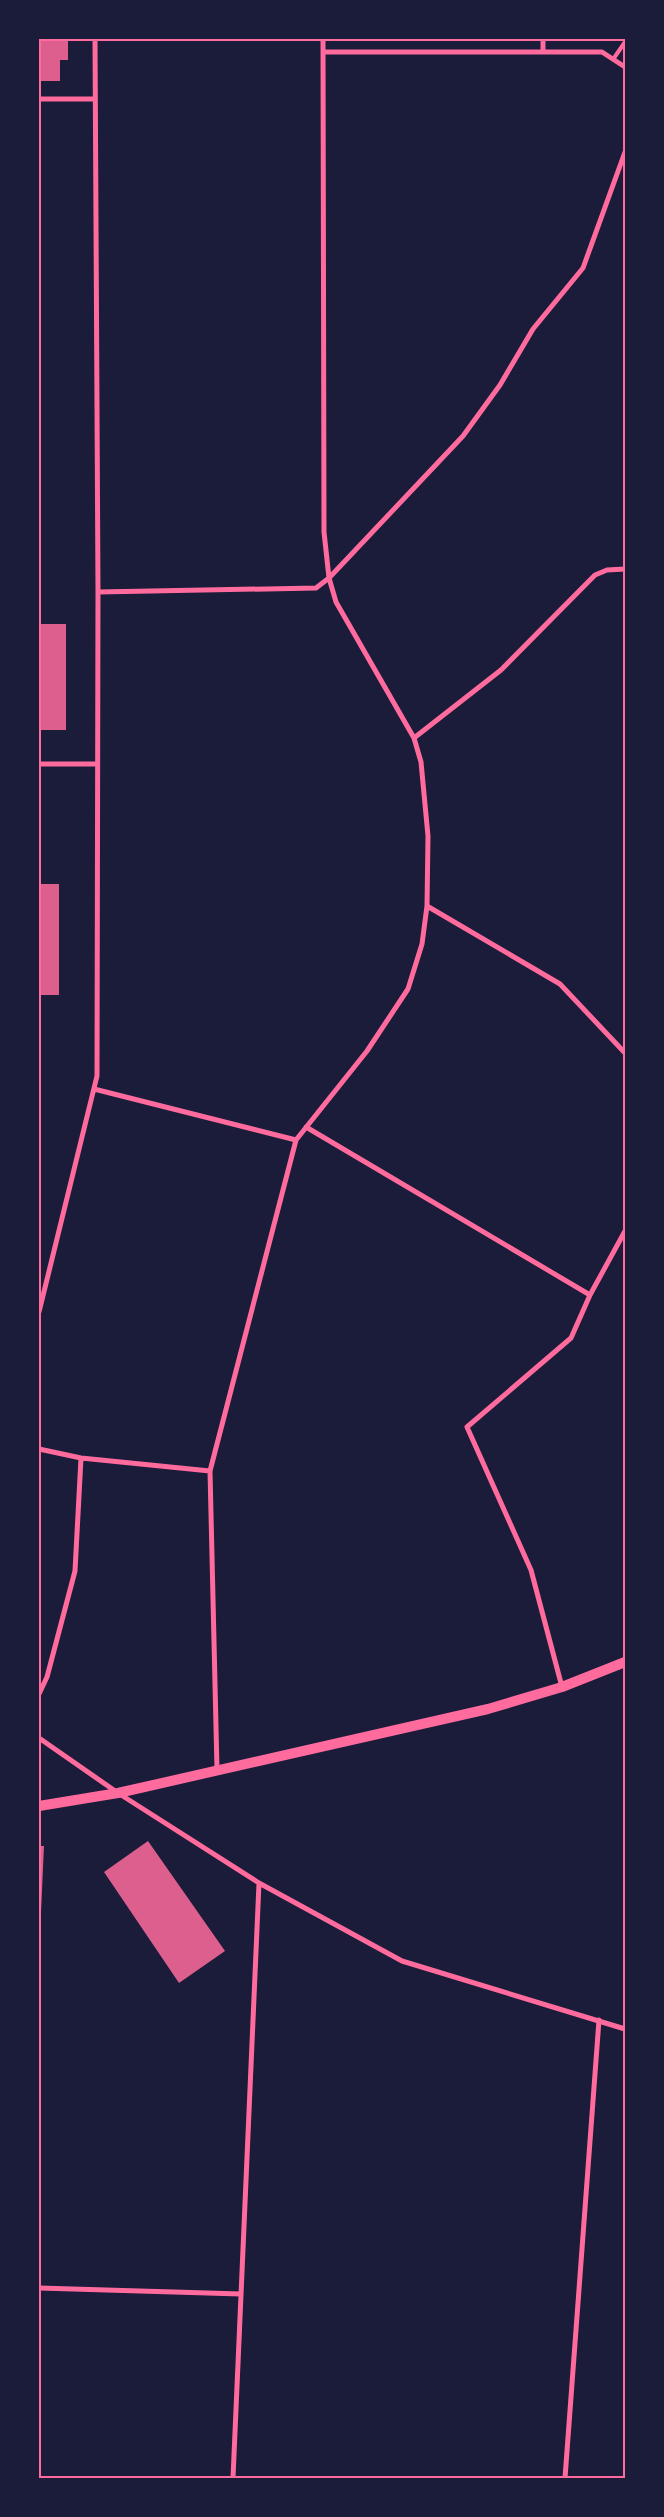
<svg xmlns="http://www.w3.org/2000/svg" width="664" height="2517" font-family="Commissioner,sans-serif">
  <rect width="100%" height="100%" fill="#1b1b3a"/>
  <!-- building -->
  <path fill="#dd5f8e" d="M39,39H68V60H60V81H39Z
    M39,624H66V730H39Z
    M39,884H59V995H39Z
    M148,1841L225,1951L179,1983L104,1872Z
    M39,1846H44L40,1935H39Z"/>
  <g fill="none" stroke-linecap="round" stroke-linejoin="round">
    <!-- service -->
    <path stroke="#ff6b9d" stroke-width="4" d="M614,58L625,42"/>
    <!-- minor -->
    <path stroke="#ff6b9d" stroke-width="5" d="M543,39V51
      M323,52H602L625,67
      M39,99H95
      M98,592L316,588L329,578L463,436L500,385L533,329L583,268L625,152
      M414,738L501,670L595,575L607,570L625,569
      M39,764H97
      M427,906L560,984L625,1053
      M94,1089L296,1140
      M306,1127L590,1295L625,1231
      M39,1312L97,1076L98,592L95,39
      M39,1449L81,1458L210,1471
      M562,1687L531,1570L467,1427L571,1338L590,1295
      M39,1694L47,1677L75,1571L81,1458
      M39,1738L118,1793L259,1883L233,2478
      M217,1769L210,1471L296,1140L367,1051L408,989L422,944L427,906L428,836L421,762L414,738L336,602L329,578L324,532L323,39
      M259,1883L402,1961L625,2029
      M39,2288L241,2294
      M565,2478L599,2020"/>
    <!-- secondary -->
    <path stroke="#ff6b9d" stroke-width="10" d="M39,1806L118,1793L488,1709L562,1687L625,1662"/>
  </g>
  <!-- border -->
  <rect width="664" height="2517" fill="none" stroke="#1b1b3a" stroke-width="80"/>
  <rect x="40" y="40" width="584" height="2437" fill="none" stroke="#ff6b9d" stroke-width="2"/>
</svg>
